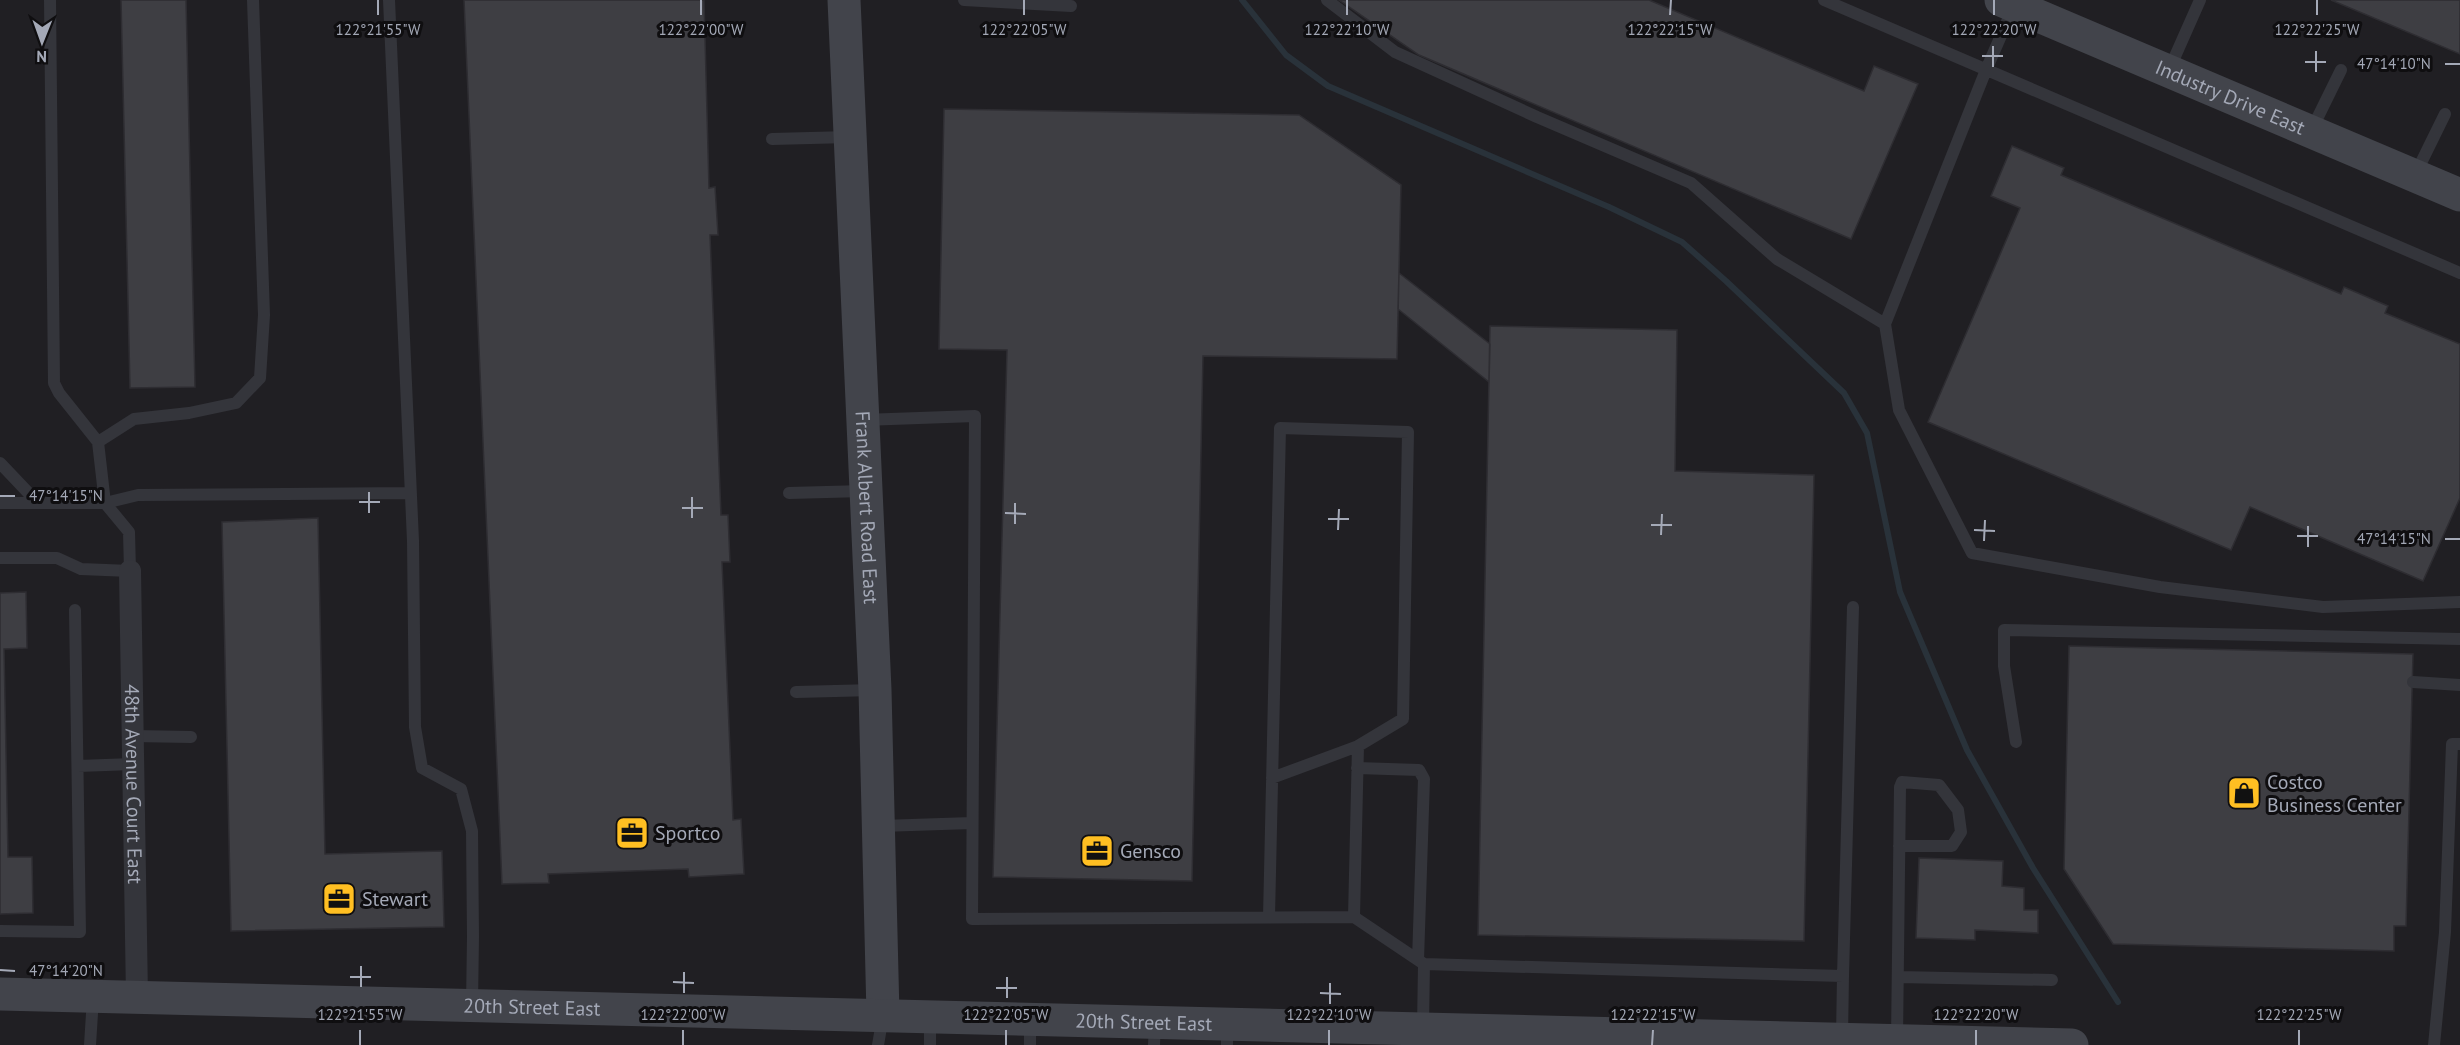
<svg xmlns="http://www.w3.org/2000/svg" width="2460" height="1045" font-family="'PT Sans',sans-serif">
  <rect width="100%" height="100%" fill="#141315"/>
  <!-- built -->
  <path fill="#201f23" d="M0,0H2460V1045H0Z"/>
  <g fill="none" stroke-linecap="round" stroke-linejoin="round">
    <!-- stream -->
    <path stroke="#29323a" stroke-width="6" d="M1242,0L1286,55L1328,86L1609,207L1682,242L1726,281L1844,393L1867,433L1900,592L1967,750L2033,868L2118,1002"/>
  </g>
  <!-- building -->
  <path fill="#3e3e43" stroke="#2e2d32" stroke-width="1.5" d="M121,0H186L195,387L130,388Z
    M464,0H704L709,188L715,187L718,235H710L721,515H728L730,562H722L733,820L741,819L744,874L689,877L688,869L548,874L549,883L502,884Z
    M1339,0H1649L1864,91L1874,66L1918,84L1851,239L1419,55Z
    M2331,0H2460V54Z
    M944,109L1299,115L1401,185L1397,359L1203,356L1192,881L993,877L1007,350L939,349Z
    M2012,146L2064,168L2061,175L2341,294L2344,287L2388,306L2385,313L2460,344V498L2423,581L2250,507L2231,550L1928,422L2020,208L1991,196Z
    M1399,273L1490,344L1489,382L1398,309Z
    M1490,326L1677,330L1675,471L1814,475L1804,941L1478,935Z
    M318,518L325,854L442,851L444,927L231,931L222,522Z
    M26,592L27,648L4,649L8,857H32L33,913L0,914V593Z
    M2069,646L2413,654L2406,926H2394V951L2113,944L2064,869Z
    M1919,858L2003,861L2002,886L2024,888V910H2038V933L1975,930V940L1916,938Z"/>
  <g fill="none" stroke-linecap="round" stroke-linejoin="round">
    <!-- lane -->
    <path stroke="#34353b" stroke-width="12" d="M50,0L54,383L59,393L98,442L105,503L138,495L411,493
      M389,0L413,541L415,727L422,768L461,789L472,831L473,937L472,1004
      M964,0L1071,6
      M1327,0L1395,52L1537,117L1691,183L1777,259L1885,324
      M1824,0L2460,273
      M2013,8L1986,70L1885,324L1899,410L1972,553L2160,587L2323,607L2460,602
      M2169,70L2200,0
      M2311,131L2341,70
      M772,139L849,137
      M2415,175L2445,114
      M863,420L975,416L972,919L1354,917L1424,964
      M98,442L134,419L189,413L236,403L260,378L264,315L253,0
      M0,463L38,503
      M789,493L864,491
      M0,503H105L129,532L130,571L81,569L57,558H0
      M2413,682L2460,685
      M796,692L874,690
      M133,736L191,737
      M2016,742L2004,666V630L2460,639
      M78,766L133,764
      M1357,768L1419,770L1424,779L1418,960
      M881,826L972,823
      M1269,917L1280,428L1408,432L1403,719L1358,746L1272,778
      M1354,917L1358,746
      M0,931L80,932L75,610
      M1843,976L1853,607
      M1898,977L2052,980
      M930,1017V1045
      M1030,1020V1045
      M1423,1027L1424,964L1843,976L1842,1037
      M1897,1039C1898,955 1899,871 1900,787L1902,782L1939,785L1958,810L1961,832L1952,846H1899
      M90,1045L93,998
      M878,1045L883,1016
      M1154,1045L1155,1022
      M1227,1045V1025
      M2434,1045L2445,932L2452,744H2460"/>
    <!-- street -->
    <path stroke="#34353b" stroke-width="22" id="s1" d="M130,571L137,997"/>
    <!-- secondary -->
    <g stroke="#42444b" stroke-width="33">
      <path id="s2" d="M844,0L875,690L883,1015"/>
      <path id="s3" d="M2001,0L2460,195"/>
      <path id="s4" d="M0,994L2072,1045"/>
    </g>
  </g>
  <!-- ticks -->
  <path fill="none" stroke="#a4a9b7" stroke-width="2" d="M378,15V0M701,15V0M1024,15V0M1347,15V0M1670,15L1671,0M1994,15V0M2317,15V0M1982,56H2003M2305,62H2326M2445,64H2460M1993,67V46M2316,72V51M0,496H15M359,502H380M682,508H703M369,513V492M1005,513L1026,514M692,518V497M1328,519H1349M1015,524V503M1651,525H1672M1338,530L1339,509M1974,530L1995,531M1661,535L1662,514M2297,536H2318M2445,539H2460M1984,541L1985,520M2308,547V526M0,970L15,971M350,977H371M673,982L694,983M361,987V966M996,988H1017M684,993V972M1320,993L1341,994M1007,998V977M1330,1004V983M360,1045V1030M683,1045V1030M1006,1045V1030M1329,1045V1030M1652,1045L1653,1030M1976,1045V1030M2299,1045V1030"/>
  <!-- icons -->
  <defs>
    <symbol id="shop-square" viewBox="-11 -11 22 22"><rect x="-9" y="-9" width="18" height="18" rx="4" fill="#ffbf22" stroke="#0f0e10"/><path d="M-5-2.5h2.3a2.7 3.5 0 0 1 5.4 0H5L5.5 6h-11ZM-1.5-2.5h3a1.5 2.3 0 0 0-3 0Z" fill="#111"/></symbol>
    <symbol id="office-square" viewBox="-11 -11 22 22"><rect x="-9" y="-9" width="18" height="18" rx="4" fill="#ffbf22" stroke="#0f0e10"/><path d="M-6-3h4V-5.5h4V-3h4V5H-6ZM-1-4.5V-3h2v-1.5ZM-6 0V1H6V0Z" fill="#111"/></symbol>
  </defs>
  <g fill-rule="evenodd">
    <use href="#shop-square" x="2225" y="774" width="38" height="38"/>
    <use href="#office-square" x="613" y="814" width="38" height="38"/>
    <use href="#office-square" x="1078" y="832" width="38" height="38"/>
    <use href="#office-square" x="320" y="880" width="38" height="38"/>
  </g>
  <g text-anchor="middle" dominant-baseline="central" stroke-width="6" stroke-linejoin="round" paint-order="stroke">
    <!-- street labels -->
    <g font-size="20" fill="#a4a9b7" stroke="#0f0e10">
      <text stroke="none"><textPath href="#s3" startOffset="249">Industry Drive East</textPath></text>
      <text stroke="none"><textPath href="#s2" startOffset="508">Frank Albert Road East</textPath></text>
      <text stroke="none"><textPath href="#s1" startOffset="213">48th Avenue Court East</textPath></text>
      <text stroke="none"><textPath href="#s4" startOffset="532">20th Street East</textPath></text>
      <text stroke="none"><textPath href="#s4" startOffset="1144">20th Street East</textPath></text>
    </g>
    <!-- poi labels -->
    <g font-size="20" fill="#a4a9b7" stroke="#0f0e10" text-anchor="start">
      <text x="2267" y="782">Costco<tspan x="2267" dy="23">Business Center</tspan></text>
      <text x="655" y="833">Sportco</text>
      <text x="1120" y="851">Gensco</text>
      <text x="362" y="899">Stewart</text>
    </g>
  </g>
  <g font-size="15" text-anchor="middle" fill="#a4a9b7" stroke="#0f0e10" stroke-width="6" stroke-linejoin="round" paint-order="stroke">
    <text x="378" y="35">122°21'55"W</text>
    <text x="701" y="35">122°22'00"W</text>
    <text x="1024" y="35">122°22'05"W</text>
    <text x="1347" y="35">122°22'10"W</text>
    <text x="1670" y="35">122°22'15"W</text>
    <text x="1994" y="35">122°22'20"W</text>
    <text x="2317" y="35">122°22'25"W</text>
    <text x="2394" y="69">47°14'10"N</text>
    <text x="66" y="501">47°14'15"N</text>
    <text x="2394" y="544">47°14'15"N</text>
    <text x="66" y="976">47°14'20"N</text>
    <text x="360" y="1020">122°21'55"W</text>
    <text x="683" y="1020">122°22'00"W</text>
    <text x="1006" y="1020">122°22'05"W</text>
    <text x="1329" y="1020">122°22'10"W</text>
    <text x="1653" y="1020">122°22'15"W</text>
    <text x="1976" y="1020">122°22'20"W</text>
    <text x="2299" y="1020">122°22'25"W</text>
  </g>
  <!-- north arrow -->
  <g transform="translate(42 42) rotate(181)" stroke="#0f0e10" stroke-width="4.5" paint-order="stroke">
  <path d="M0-4.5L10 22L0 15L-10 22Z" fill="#a4a9b7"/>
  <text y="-9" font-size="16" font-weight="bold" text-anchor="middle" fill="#a4a9b7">N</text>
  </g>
</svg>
